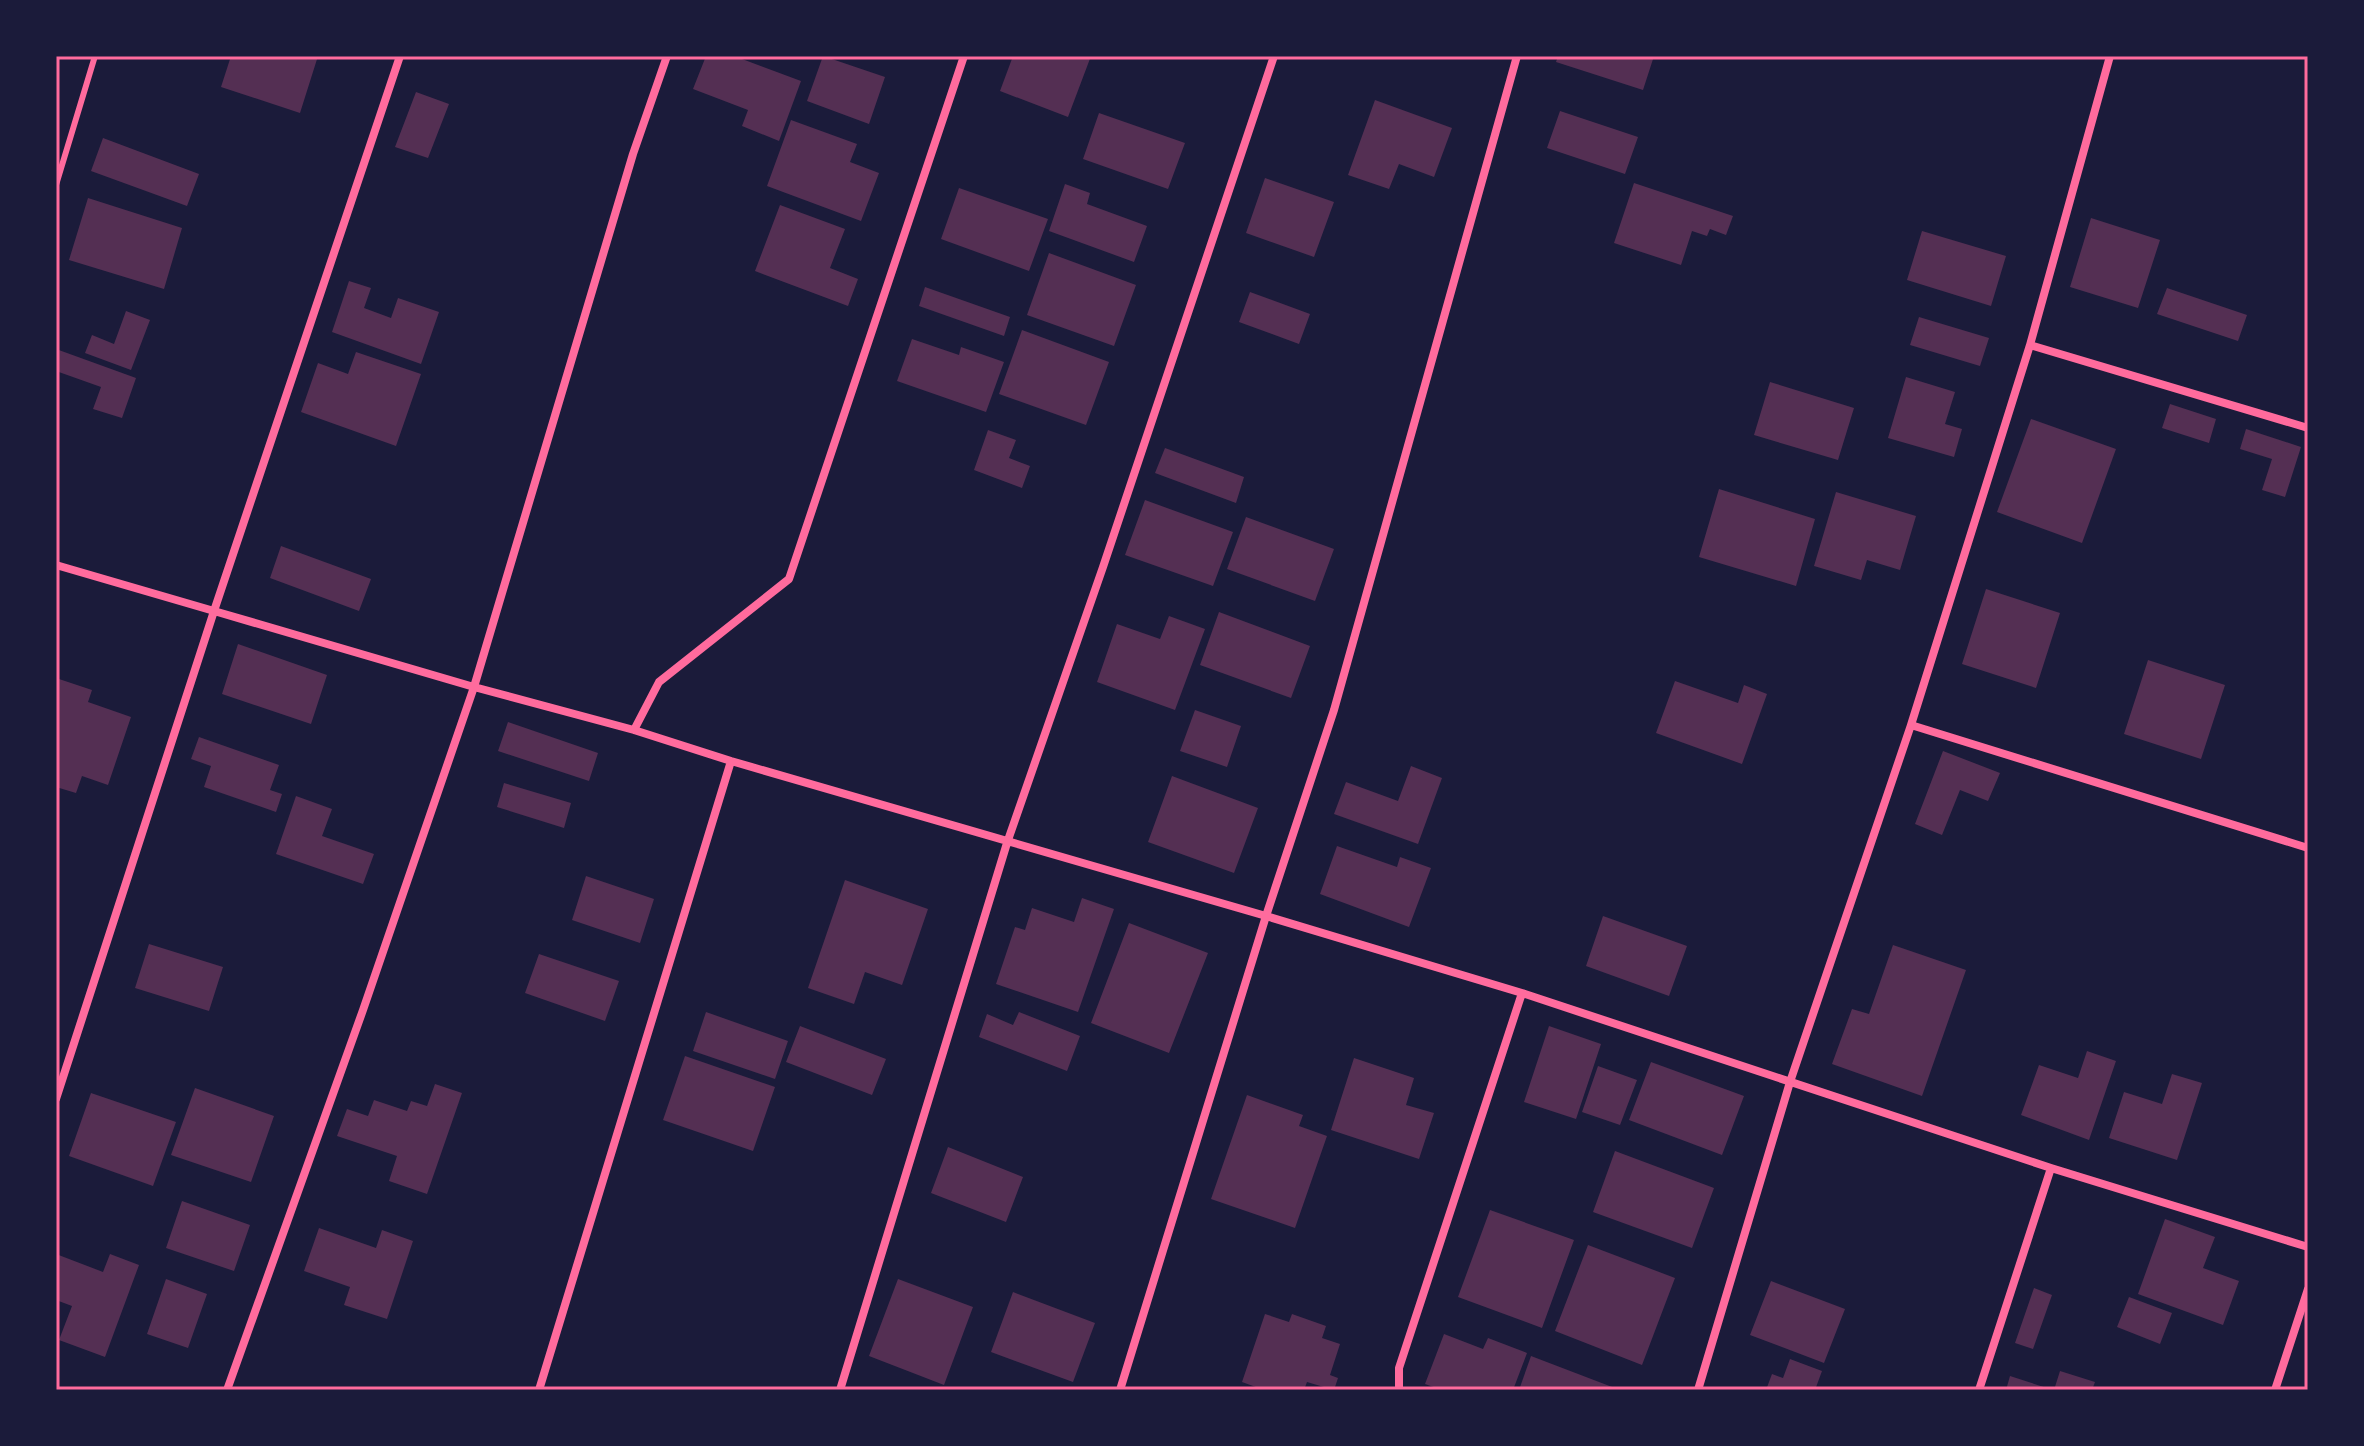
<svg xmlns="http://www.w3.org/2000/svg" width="2364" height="1446" font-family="'Varela Round',sans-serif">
  <rect width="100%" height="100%" fill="#1b1b3a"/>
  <!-- building -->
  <path fill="#542f53" d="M231,56H318L300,113L221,87Z
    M706,56H734L801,81L779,141L742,126L748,110L693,89Z
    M823,56L885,77L869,124L807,101Z
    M1013,56H1091L1068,117L1000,91Z
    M1558,56H1654L1643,90L1556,62Z
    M416,92L449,104L428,158L395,147Z
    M1375,100L1452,128L1434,177L1399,164L1389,189L1348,175Z
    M1560,111L1638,137L1625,174L1547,148Z
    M1099,113L1185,143L1168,189L1083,159Z
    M791,120L857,144L850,162L879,173L861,221L767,186Z
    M103,138L199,174L187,206L91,171Z
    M1265,178L1334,202L1314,257L1246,233Z
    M1634,183L1733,216L1726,235L1710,229L1707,236L1692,231L1681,265L1614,243Z
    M1065,184L1090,193L1087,204L1147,226L1134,262L1049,231Z
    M959,188L1048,219L1029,271L941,239Z
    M88,198L182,228L164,289L69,260Z
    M780,205L845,229L830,268L858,279L848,306L755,271Z
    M2091,218L2160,240L2138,308L2070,287Z
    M1922,231L2006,256L1991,306L1907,280Z
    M1049,253L1136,285L1114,346L1027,315Z
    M349,281L371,288L364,308L391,318L398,298L439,312L421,364L332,332Z
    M925,287L1010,317L1004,336L919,306Z
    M2167,288L2247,315L2238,341L2157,314Z
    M1250,292L1310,314L1299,344L1239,322Z
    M126,311L150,320L131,370L85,353L92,335L114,344Z
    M1919,317L1989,338L1980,366L1910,345Z
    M1022,330L1109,362L1086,425L999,394Z
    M912,339L959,355L961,347L1004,362L986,412L897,381Z
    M56,349L136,378L122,418L93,409L101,387L56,371Z
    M356,352L421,374L396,446L301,412L318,363L348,374Z
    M1906,377L1955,392L1945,424L1962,429L1954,457L1888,438Z
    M1770,382L1854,408L1838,460L1754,435Z
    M2170,404L2216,419L2209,443L2162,428Z
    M2031,419L2116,449L2082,543L1997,512Z
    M2246,429L2301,447L2285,497L2262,490L2272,459L2240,449Z
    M988,430L1016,440L1009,458L1030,466L1022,488L974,470Z
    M1165,448L1244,477L1236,503L1155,473Z
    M1719,489L1815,519L1796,586L1699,557Z
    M1836,492L1916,516L1900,570L1867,560L1861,580L1814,566Z
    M1145,500L1233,532L1213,586L1125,555Z
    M1246,517L1334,549L1315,601L1227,569Z
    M281,546L371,579L359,611L270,578Z
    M1986,589L2060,613L2036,688L1962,664Z
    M1219,612L1310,646L1291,698L1200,665Z
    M1169,616L1205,629L1175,710L1097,682L1117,624L1160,639Z
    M238,644L327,675L311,724L222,694Z
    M2148,660L2225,685L2201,759L2124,734Z
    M56,678L92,690L88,702L131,717L108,785L82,776L76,793L56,787Z
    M1675,681L1738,703L1744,685L1767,694L1742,764L1656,733Z
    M1195,710L1241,726L1227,767L1180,751Z
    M508,722L598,753L589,781L498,751Z
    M199,737L279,765L270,790L282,794L276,812L204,787L211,766L191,759Z
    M1943,751L2000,773L1988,801L1960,790L1942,835L1915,824Z
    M1411,766L1442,778L1418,844L1334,814L1346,782L1398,801Z
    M1172,776L1258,808L1234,873L1148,842Z
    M504,783L571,803L564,828L497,807Z
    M296,796L332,809L322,836L374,854L363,884L276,854Z
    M1337,846L1397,867L1400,857L1431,868L1409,927L1320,894Z
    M586,876L654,899L640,943L572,920Z
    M845,880L928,909L902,985L865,972L854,1004L808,988Z
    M1082,898L1114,909L1078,1012L996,984L1015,927L1025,930L1032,908L1074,922Z
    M1603,916L1687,946L1669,996L1586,966Z
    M1129,923L1208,953L1169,1053L1091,1023Z
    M149,944L223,967L209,1011L135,988Z
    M1893,945L1966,970L1922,1096L1832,1064L1852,1009L1869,1014Z
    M539,954L619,981L605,1021L525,993Z
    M706,1012L788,1041L775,1079L693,1051Z
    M1019,1012L1080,1036L1067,1071L979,1037L987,1014L1013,1025Z
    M800,1026L886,1059L872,1095L786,1062Z
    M1549,1026L1601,1044L1576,1119L1524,1102Z
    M2087,1051L2116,1061L2089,1140L2021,1115L2039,1065L2078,1078Z
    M685,1056L775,1087L753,1151L663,1120Z
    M1354,1058L1414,1078L1406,1105L1434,1113L1419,1159L1331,1130Z
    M1651,1062L1744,1096L1722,1155L1629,1120Z
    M1598,1066L1637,1080L1620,1125L1582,1112Z
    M2172,1074L2202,1083L2177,1160L2109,1138L2124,1092L2162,1104Z
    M435,1084L462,1093L427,1194L389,1181L397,1156L337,1136L347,1109L368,1116L374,1100L407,1111L411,1101L427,1106Z
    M195,1088L274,1116L251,1182L171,1155Z
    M91,1093L176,1122L153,1186L69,1156Z
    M1247,1095L1303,1115L1299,1126L1327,1136L1295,1228L1211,1199Z
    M948,1147L1023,1177L1006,1222L931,1193Z
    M1615,1151L1714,1188L1692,1248L1593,1212Z
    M182,1201L250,1225L234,1271L166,1248Z
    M1490,1210L1574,1240L1542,1328L1458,1297Z
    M2165,1219L2215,1237L2203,1268L2239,1281L2223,1325L2138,1294Z
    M319,1228L376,1248L382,1230L413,1241L387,1319L344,1305L350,1287L304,1271Z
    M1588,1245L1675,1278L1642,1365L1555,1331Z
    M56,1254L103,1272L110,1254L139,1265L105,1357L59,1340L72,1306L56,1300Z
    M166,1279L207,1294L188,1348L147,1334Z
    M898,1279L973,1307L944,1385L869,1356Z
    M1771,1281L1845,1309L1824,1363L1750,1335Z
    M2034,1288L2052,1295L2033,1349L2015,1343Z
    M1013,1292L1095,1323L1073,1382L991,1352Z
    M2129,1297L2172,1313L2160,1344L2117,1327Z
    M1265,1314L1289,1322L1292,1314L1326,1326L1322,1338L1340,1344L1330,1375L1338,1378L1334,1390L1307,1382L1304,1390H1264L1242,1382Z
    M1444,1334L1483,1349L1488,1338L1527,1353L1513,1390H1442L1425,1384Z
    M1531,1356L1620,1390H1519Z
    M1790,1359L1822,1371L1815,1390H1766L1772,1374L1783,1378Z
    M2060,1371L2095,1382L2092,1390H2054Z
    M2010,1376L2050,1389V1390H2006Z"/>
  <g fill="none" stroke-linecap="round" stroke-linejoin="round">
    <!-- service -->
    <path stroke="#ff6b9d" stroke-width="6" d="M56,185L95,56"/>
    <!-- minor -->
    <path stroke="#ff6b9d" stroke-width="8" d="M2030,345L2308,428
      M56,565L214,611L400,56
      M1911,725L2308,848
      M634,730L659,682L789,579L964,56
      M56,1099L214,611L474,687L634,730L731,761L1266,916L1522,993L2051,1168L2308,1247
      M227,1390L363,1010L474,687L633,154L667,56
      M539,1390L731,761
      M840,1390L1007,843L1103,567L1274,56
      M1120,1390L1266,916L1334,710L1517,56
      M1399,1390V1368L1522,993
      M1698,1390L1790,1082L1911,725L2030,345L2110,56
      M1979,1390L2051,1168
      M2275,1390L2308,1289"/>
  </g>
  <!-- border -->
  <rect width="2364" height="1446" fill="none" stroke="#1b1b3a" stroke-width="116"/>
  <rect x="58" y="58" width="2248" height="1330" fill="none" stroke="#ff6b9d" stroke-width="3"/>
</svg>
